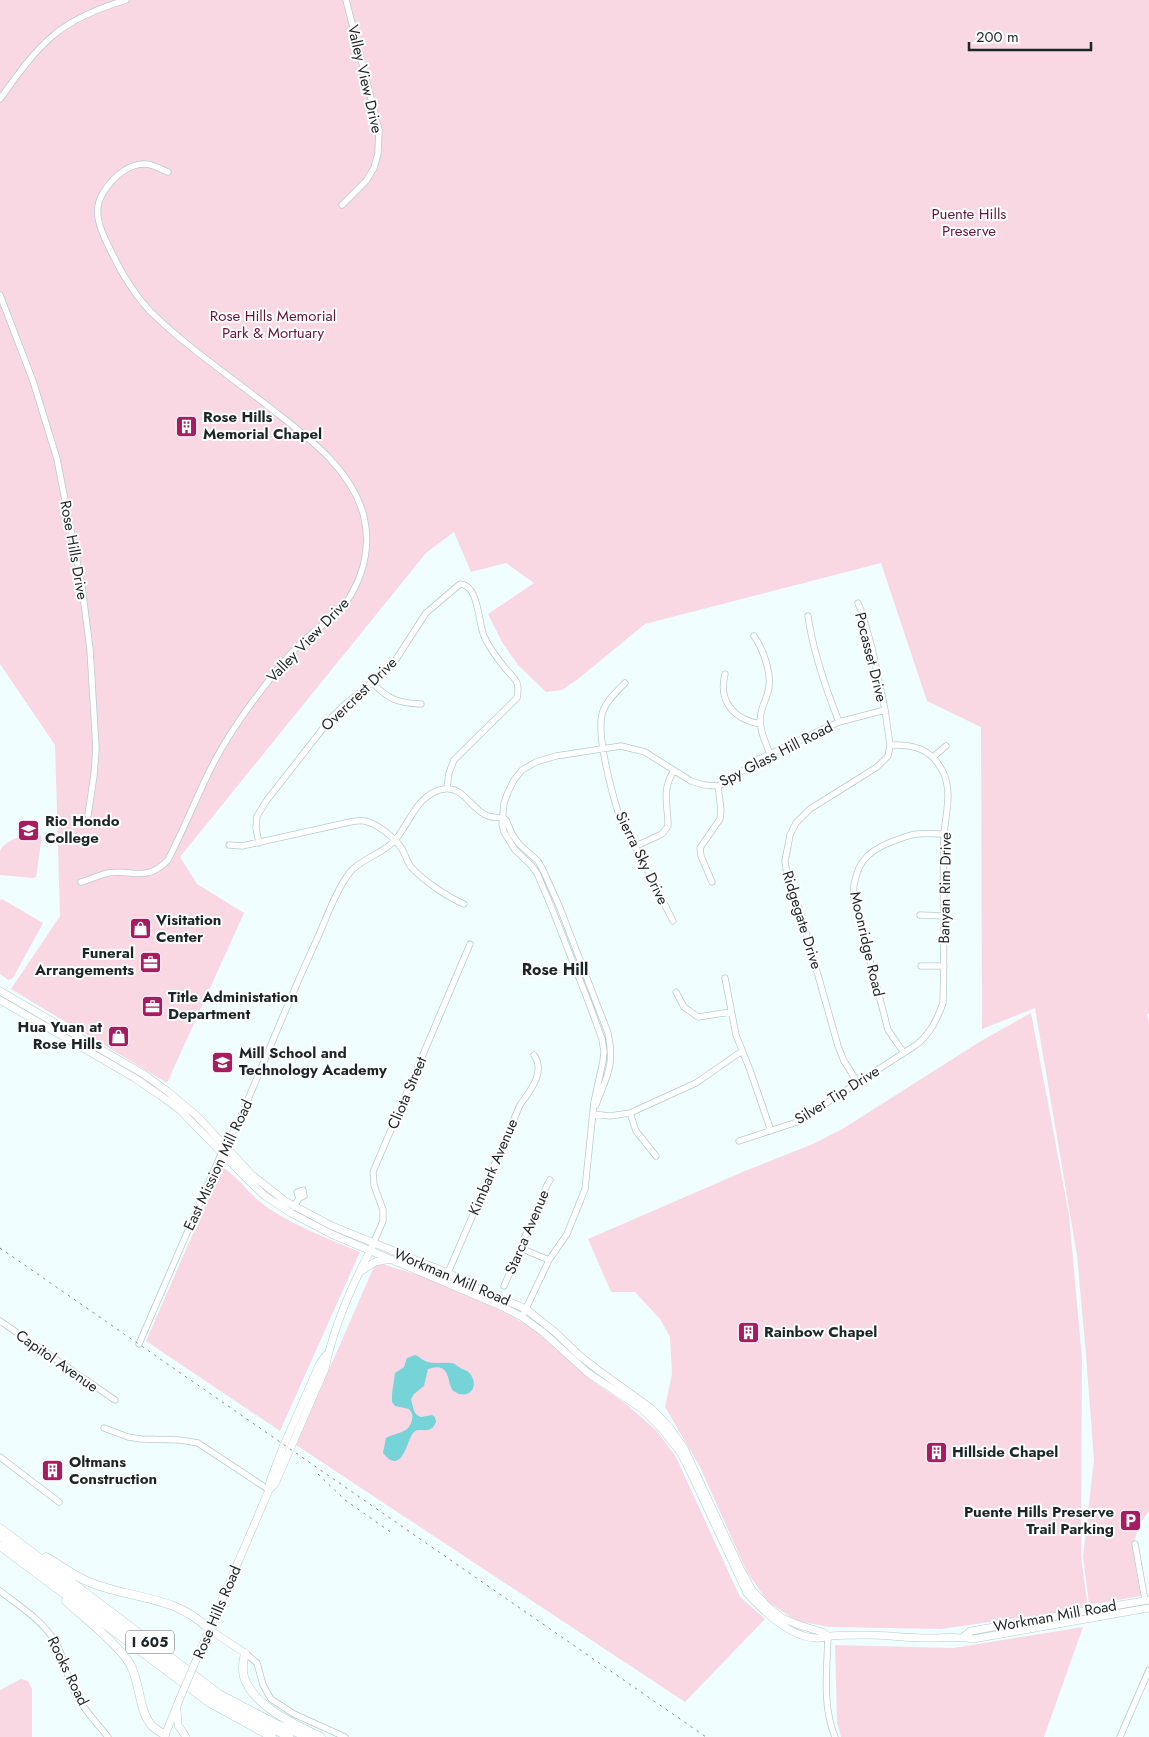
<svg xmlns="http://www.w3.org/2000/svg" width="1149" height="1737" font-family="Jost,sans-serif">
  <rect width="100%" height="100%" fill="#f0feff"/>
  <!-- green -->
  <path fill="#f9d8e3" d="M0,0H1149V1013L1147,1015L1149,1022V1511C1126,1539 1135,1563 1141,1596L1089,1605L1083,1556L1094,1460L1086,1355L1077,1255L1035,1008L982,1029L981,727L927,701L881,563L645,624L578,679L562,690L546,692L518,665L502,642L488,614L534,583L506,563L471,572L454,532L426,553L180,857L197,884L244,913L167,1083L11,989L60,916L55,745L0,664Z
    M35,834L42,836L36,877L33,878L0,875C0,868 0,857 0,851C6,839 24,835 35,834Z
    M2,899L43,923L13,978L8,980L0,974V900Z
    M1031,1013L1069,1215L1082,1359L1081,1557L1088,1608L941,1629L829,1627L797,1621L768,1602L747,1572L700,1467L665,1407L672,1374L670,1337L660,1319L635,1292H611L588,1239L745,1171L813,1144L844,1128L981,1041Z
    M222,1167C237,1176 246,1190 259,1201C286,1223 327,1238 360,1252L280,1431L146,1341Z
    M376,1262L421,1276L506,1313L533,1329L591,1380L626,1404L657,1431L676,1457L740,1597L765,1619L685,1702L296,1445Z
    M1083,1627L1044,1737H841L837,1723L835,1645L953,1648Z
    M21,1679L28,1681L32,1689V1737H0V1690Z"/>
  <!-- water -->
  <path fill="#76d4d8" d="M415,1355C420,1357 423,1361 428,1362C436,1364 444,1362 452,1363C456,1364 458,1367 462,1369C468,1371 470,1372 473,1379C477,1390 467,1399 455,1392C445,1387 454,1360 428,1369L424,1386L414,1394L411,1399L414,1411L417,1415L421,1417L432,1415L435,1417L436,1422C430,1437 419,1425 413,1433C406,1443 402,1476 383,1453L386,1438C396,1432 409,1434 412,1420C413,1415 412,1413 409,1409L395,1406L392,1402V1394L395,1373L404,1367L407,1358Z"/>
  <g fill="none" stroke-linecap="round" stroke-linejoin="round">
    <defs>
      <path id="minor" d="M0,99C40,43 58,20 126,0
        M342,205L366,181L374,168L378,153L379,130L346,0
        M0,295L33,381L57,459L82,587L90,649L96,748L94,775L88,815
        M858,603L862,613L872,648L885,710L890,745L888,756L877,767L810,809L796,823L790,835L785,861L788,882L799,908L838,1046L844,1061L858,1083
        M808,616C813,652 826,689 839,722
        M754,636C763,649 771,671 769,687C768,695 764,702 762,709C757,725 764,739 770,754
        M725,674C718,702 734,719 760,724
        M372,682C387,699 398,703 421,704
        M625,683C617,691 607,700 603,711C595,732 612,793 619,815L673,921
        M933,757L946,746
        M503,818L506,820L512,834L519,844L538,861L543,870L560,908L608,1033C615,1066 607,1075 596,1105
        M259,843L256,828L257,816L267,800L332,717L343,706L391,667L426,613L460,584C479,585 478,622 484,636C489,648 497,658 505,668C509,673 515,678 517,683C519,688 518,693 517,698L454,760L449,773L447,788
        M229,845L242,846L350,822C355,821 360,820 365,821C378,824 395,838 402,849C406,855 407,864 413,869C424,881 449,898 464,904
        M636,846L662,834L668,826C668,803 661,792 674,770
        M81,882C90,880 98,875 108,873C133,869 146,883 168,860C183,831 195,801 209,772C225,739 247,708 270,679C280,666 291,652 303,641C321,625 340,614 352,593C365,570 370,543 364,517C352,468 306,436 269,407C230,376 185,346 150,311C132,292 119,269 108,245C100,229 92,210 103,193C113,177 131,160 151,165C157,167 163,170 168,172
        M712,882L701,856L700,848L720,819L721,810L718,786
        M920,915L944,916
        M921,966H944
        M725,978L736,1035L750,1070L771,1131
        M676,992L684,1007L698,1017L731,1012
        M904,1053L888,1030L853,894C855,866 865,852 891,842C900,839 908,835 917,834C926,833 935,834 944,834
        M630,1113L636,1131L656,1156
        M593,1114L610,1116L630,1113L696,1083L742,1051
        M739,1141L797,1122L916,1045C930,1034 937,1020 943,1003C945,947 942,892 944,836C945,815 953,793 943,772C932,749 914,744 890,745
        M294,1207L299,1198L297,1192L303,1190L304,1196L299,1198
        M373,1244L383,1221V1210L374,1185L373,1172L470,944
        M520,1248L549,1260
        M444,1282L520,1105C530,1091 546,1072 534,1055
        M504,1286L547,1185L550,1180
        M522,1317L549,1260L567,1234L585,1189L594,1102L603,1061L604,1052L602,1039L590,1006L553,911L537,873L530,864L515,850L504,832L502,824L504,803L508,792L514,780L522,770L536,762L556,756L621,746L645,752L691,781L704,785L718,786L730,780L759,759L839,722L885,710
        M0,1321L115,1400
        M139,1344L225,1145L237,1125C264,1063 289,999 318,937C327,916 337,889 350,872C363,857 384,854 396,839C410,822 418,793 444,789C464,786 472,811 488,816C493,818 498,817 503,818
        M104,1428L128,1437L141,1439L180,1440L198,1443L269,1490
        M0,1457L59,1502
        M1135,1544L1145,1600
        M0,1591C19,1606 41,1619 54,1640C64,1654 65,1671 72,1687C80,1705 95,1721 108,1737
        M828,1636C827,1670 822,1705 835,1737
        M245,1653L257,1663L263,1685L271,1699L294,1714L345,1737
        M1120,1737L1149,1670"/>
      <path id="major" d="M0,991L145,1075L167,1091L196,1115L252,1175L285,1201L332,1226L448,1273L479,1289L526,1309L555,1332L580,1356L598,1370L652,1409L670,1428L684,1448L741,1570L752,1590L767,1606L782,1618L799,1625L822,1632L828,1636
        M0,1000L133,1077L161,1096L180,1110L248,1180L265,1196L291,1213L331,1234L503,1307L522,1317L544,1333L588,1373L642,1409L662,1429L680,1452L690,1471L747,1593C763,1611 789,1637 816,1638C821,1639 826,1636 831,1636C843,1635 854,1635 866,1635C886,1635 907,1638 927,1638C943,1638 959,1636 973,1639L1149,1608
        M360,1272L375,1262L391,1259
        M269,1489L270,1481L283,1447L320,1363L326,1355
        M210,1630L245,1653
        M963,1637L971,1631L1149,1600
        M197,1658L269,1490L275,1484L325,1369C333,1329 353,1283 372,1247
        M177,1710L178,1725L186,1737
        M165,1735L180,1698"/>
      <path id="highway" d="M0,1528L219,1694L276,1724L308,1737
        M0,1536L207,1692L248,1716L289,1737
        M0,1546L210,1703L272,1737
        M46,1557C60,1565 74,1576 89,1582C132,1600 174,1594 210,1630
        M66,1601C83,1617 118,1644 130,1664C140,1682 139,1712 152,1726C156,1730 161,1732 165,1735
        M245,1653C243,1661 242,1669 244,1677C253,1706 296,1725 321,1737"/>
    </defs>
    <!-- minor casing -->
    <use href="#minor" stroke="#b5cccd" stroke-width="7"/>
    <!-- major casing -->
    <use href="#major" stroke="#b5cccd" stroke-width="8"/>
    <!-- highway casing -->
    <use href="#highway" stroke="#b5cccd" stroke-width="9"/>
    <!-- minor -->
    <use href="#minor" stroke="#fff" stroke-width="5.5"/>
    <!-- major -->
    <use href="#major" stroke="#fff" stroke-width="7"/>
    <!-- highway -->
    <use href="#highway" stroke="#fff" stroke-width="8"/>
    <!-- rail -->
    <path stroke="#838e8f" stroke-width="1" stroke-dasharray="2.5 5" stroke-linecap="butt" d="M0,1248L706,1737
      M318,1474L345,1500L392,1533"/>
    <defs>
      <path id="major-bridge" d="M180,1698L197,1658"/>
    </defs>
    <!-- major-bridge casing -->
    <use href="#major-bridge" stroke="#b5cccd" stroke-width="8" stroke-linecap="butt"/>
    <!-- major-bridge -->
    <use href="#major-bridge" stroke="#fff" stroke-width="7"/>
  </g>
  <!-- icons -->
  <defs>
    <symbol id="building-square" viewBox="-11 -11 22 22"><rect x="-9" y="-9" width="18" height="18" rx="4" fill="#a71c61" stroke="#fff"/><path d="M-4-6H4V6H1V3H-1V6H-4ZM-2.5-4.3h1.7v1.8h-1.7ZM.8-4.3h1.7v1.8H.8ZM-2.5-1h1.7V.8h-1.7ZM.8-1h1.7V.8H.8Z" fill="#fff"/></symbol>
    <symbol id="university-square" viewBox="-11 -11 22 22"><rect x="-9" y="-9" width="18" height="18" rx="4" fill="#a71c61" stroke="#fff"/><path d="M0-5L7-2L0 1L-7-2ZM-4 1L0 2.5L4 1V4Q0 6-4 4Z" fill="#fff"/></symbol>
    <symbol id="shop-square" viewBox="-11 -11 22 22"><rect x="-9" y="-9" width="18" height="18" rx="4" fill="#a71c61" stroke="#fff"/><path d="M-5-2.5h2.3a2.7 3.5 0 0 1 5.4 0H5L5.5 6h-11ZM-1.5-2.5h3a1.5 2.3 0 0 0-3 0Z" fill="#fff"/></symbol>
    <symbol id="office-square" viewBox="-11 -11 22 22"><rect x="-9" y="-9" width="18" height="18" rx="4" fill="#a71c61" stroke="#fff"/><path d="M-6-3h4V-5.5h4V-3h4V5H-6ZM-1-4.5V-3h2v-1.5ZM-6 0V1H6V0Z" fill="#fff"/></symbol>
    <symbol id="school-square" viewBox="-11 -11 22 22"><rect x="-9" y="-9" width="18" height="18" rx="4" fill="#a71c61" stroke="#fff"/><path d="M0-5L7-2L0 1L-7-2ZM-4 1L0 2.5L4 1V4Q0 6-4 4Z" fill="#fff"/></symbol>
    <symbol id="parking-square" viewBox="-11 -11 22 22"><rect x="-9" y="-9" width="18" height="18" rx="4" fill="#a71c61" stroke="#fff"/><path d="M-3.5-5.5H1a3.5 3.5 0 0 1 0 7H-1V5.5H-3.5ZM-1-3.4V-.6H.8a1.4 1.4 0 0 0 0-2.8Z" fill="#fff"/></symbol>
  </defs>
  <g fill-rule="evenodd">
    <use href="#building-square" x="174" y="414" width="25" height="25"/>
    <use href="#university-square" x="16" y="818" width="25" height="25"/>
    <use href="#shop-square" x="128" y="916" width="25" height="25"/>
    <use href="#office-square" x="138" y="950" width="25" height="25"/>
    <use href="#office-square" x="140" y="994" width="25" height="25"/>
    <use href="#shop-square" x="106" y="1024" width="25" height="25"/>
    <use href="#school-square" x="210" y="1050" width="25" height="25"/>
    <use href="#building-square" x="736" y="1320" width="25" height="25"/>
    <use href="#building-square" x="924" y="1440" width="25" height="25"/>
    <use href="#building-square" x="40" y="1458" width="25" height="25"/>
    <use href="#parking-square" x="1118" y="1508" width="25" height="25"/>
  </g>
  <g text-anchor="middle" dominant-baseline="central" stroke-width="4" stroke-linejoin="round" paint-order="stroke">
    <!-- shield labels -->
    <rect fill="#fff" stroke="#616768" stroke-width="1" x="126" y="1630.5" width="48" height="23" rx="4"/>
    <g font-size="14" font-weight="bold" fill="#1d2627">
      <text x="150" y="1642">I 605</text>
    </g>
    <!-- street labels -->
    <g font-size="15" fill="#1d2627" stroke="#fff">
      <text transform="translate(365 79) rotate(77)">Valley View Drive</text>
      <text transform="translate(74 550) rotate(80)">Rose Hills Drive</text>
      <text transform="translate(308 640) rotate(-46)">Valley View Drive</text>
      <text transform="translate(871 657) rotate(76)">Pocasset Drive</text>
      <text transform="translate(359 694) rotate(-44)">Overcrest Drive</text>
      <text transform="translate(776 754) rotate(-27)">Spy Glass Hill Road</text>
      <text transform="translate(642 858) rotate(64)">Sierra Sky Drive</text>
      <text transform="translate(945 888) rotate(-89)">Banyan Rim Drive</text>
      <text transform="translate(802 920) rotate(73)">Ridgegate Drive</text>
      <text transform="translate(867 944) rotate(77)">Moonridge Road</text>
      <text transform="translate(407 1093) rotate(-67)">Cliota Street</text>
      <text transform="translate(837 1095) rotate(-32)">Silver Tip Drive</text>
      <text transform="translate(218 1165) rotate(-65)">East Mission Mill Road</text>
      <text transform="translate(493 1167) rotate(-67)">Kimbark Avenue</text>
      <text transform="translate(527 1232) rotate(-67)">Starca Avenue</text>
      <text transform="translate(452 1277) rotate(23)">Workman Mill Road</text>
      <text transform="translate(57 1361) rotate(35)">Capitol Avenue</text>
      <text transform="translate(217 1612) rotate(-67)">Rose Hills Road</text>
      <text transform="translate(1055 1616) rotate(-10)">Workman Mill Road</text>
      <text transform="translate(68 1671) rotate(64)">Rooks Road</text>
    </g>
    <!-- park labels -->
    <g font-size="15" fill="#66143b" stroke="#fff">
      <text x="969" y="214">Puente Hills<tspan x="969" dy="17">Preserve</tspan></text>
      <text x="273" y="316">Rose Hills Memorial<tspan x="273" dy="17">Park &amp; Mortuary</tspan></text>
    </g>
    <!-- poi labels -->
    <g font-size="15" font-weight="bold" fill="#1d2627" stroke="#fff" text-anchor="start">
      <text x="203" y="417">Rose Hills<tspan x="203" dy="17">Memorial Chapel</tspan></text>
      <text x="45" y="821">Rio Hondo<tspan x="45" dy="17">College</tspan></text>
      <text x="156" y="920">Visitation<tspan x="156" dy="17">Center</tspan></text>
      <text x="134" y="953" text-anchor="end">Funeral<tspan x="134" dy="17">Arrangements</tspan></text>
      <text x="168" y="997">Title Administation<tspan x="168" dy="17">Department</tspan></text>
      <text x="102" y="1027" text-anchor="end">Hua Yuan at<tspan x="102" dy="17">Rose Hills</tspan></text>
      <text x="239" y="1053">Mill School and<tspan x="239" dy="17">Technology Academy</tspan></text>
      <text x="764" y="1332">Rainbow Chapel</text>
      <text x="952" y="1452">Hillside Chapel</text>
      <text x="69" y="1462">Oltmans<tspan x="69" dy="17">Construction</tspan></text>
      <text x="1114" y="1512" text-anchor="end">Puente Hills Preserve<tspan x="1114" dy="17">Trail Parking</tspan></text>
    </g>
    <!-- neighbourhood labels -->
    <g font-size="16" font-weight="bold" fill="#1d2627" stroke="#fff">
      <text x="555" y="969">Rose Hill</text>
    </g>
  </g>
  <!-- scale -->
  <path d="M969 42v8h122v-8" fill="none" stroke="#1d2627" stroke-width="2.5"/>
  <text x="976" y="42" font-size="15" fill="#1d2627" stroke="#ffffff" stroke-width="4" paint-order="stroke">200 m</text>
</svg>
